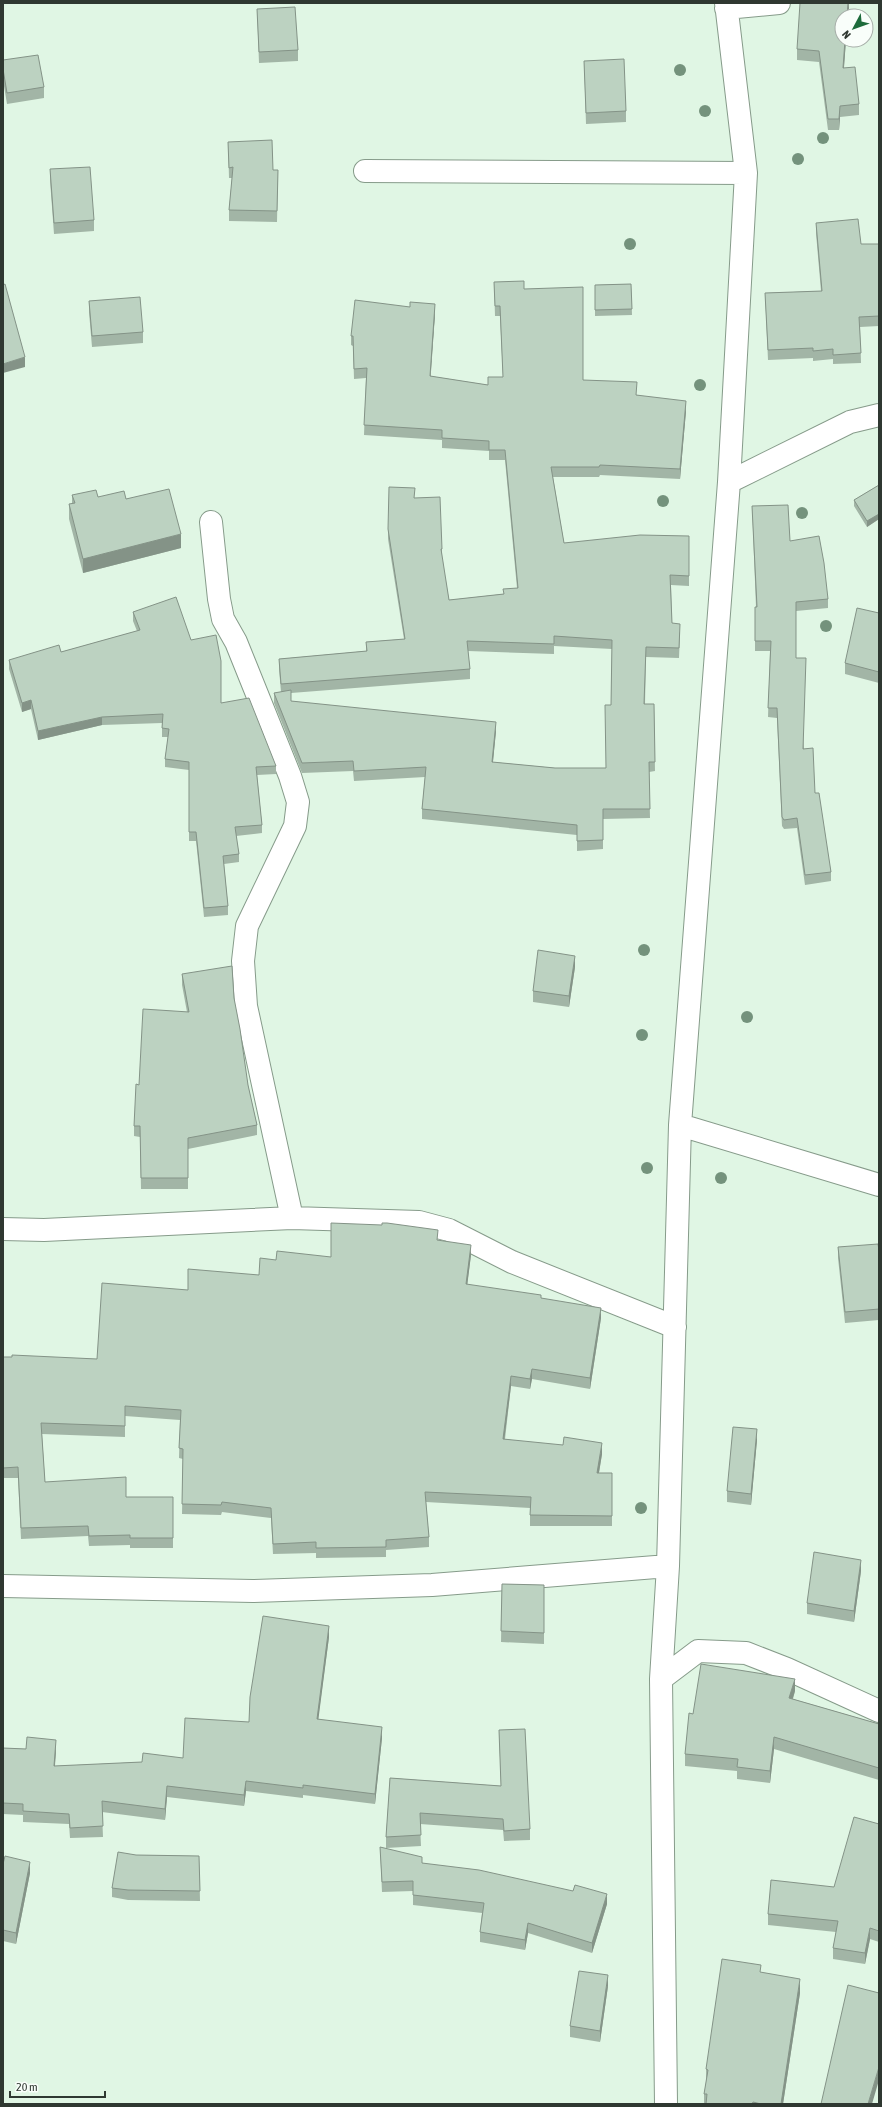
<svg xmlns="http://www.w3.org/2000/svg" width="882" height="2107" font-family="'Asap Condensed',sans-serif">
  <rect width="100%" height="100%" fill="#e0f6e4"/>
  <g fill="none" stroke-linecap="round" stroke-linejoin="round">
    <defs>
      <path id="street" d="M726,8L779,3
        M365,171L746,173
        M729,482L850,422L879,415
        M211,522L219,599L223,619L236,642L290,776L298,802L295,826L247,926L243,961L246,1006L292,1218
        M680,1125L879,1185
        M3,1229L44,1230L292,1218L419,1222L449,1230L512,1262L675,1327
        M3,1586L253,1591L432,1585L668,1566
        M661,1679L698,1651L746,1653L787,1669L879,1711
        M666,2104L661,1679L668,1566L680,1125L729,482L746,173L726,3"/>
    </defs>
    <!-- street casing -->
    <use href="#street" stroke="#869b8a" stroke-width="24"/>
    <!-- street -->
    <use href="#street" stroke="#fff" stroke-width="22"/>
  </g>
  <!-- trees -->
  <g fill="#74927c">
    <circle cx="680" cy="70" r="6"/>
    <circle cx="705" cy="111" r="6"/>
    <circle cx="823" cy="138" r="6"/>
    <circle cx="798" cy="159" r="6"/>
    <circle cx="630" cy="244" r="6"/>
    <circle cx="700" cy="385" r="6"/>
    <circle cx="663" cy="501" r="6"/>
    <circle cx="802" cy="513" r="6"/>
    <circle cx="826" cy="626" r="6"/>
    <circle cx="644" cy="950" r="6"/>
    <circle cx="747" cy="1017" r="6"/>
    <circle cx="642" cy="1035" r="6"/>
    <circle cx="647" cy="1168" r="6"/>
    <circle cx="721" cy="1178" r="6"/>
    <circle cx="641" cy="1508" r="6"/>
  </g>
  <!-- wall -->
  <path fill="#a2b5a6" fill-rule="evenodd" d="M849,3V8L842,40H846L844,68L859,104V115L840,117L839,130H828L819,62L797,60V49Z
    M257,9L298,50V61L259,63Z
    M3,60L44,87V98L7,104L3,80Z
    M584,61L626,111V122L586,124Z
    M228,142L273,170H278L277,222L229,221V210L232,178H229Z
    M50,169L94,220V231L54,234L50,180Z
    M816,223L861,244H879V326L860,327L861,363L833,364V359L813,361V358L768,360L765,293L821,291L816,233Z
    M494,282L524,289L583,380L637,395L686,411L680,479L600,475L599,477H553L564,543L689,536V586L671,585L672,623L680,633L679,658L646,657L645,704H654L655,771L649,772L650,818L603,819V849L577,851V835L422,819V809L425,777L354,781L353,771L302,773L274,703V693L281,692L279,669V659L366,651V642L404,639L388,539V529L415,498L442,549V559L449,600L503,594L517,588L505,460H489V451L442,448V440L364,435L366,378L354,379L353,346L351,345V336L435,314L430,376L488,385L503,377L500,316H495ZM554,646L612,649L611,705L606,768H555L493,762L496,731L291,701V693L470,679V669L468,651L554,654Z
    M631,284L632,315L595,316V285Z
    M89,301L143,332V343L92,347L89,312Z
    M879,485V519L867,527L854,506V500Z
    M72,495L126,499L181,548L83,573L69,519V504H72Z
    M752,506L790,541L828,599V608L796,611V658L804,749L815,793L831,872V881L805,885L797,828L784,829L782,826L777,718L768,717L770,651H755V607H756Z
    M133,612L191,640L221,703L276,766V774L257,775L262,825V833L236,836L239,854V862L224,864L228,906V915L204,917L196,841H189V770L165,767V759L168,737H162V723L102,725L38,740L31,709L22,712L9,669V660L61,652L137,631L133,621Z
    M879,613V683L845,674V663Z
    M575,967L569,1007L533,1002V991Z
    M182,974L234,998L248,1085L257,1125V1135L188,1149V1189H141L140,1137L134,1136V1126L139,1085L187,1012L182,985Z
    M438,1240L471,1255L467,1285L541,1298L601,1318L590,1389L532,1379L530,1389L511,1386L505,1439L602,1454L599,1473H612V1526H530V1508L426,1502L429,1537V1547L386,1550V1557L316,1558V1553L273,1554L271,1518L222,1512L221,1515L182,1514L183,1459L179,1458L180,1420L125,1416V1437L42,1434L45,1482L126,1497H173V1548H130V1545L89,1546L88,1536L21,1539L18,1478H3V1357L97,1359L188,1290L259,1275L276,1260L331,1257Z
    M838,1247L879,1250V1320L845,1323L838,1258Z
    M757,1440L751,1505L727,1502V1491Z
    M861,1571L854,1622L807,1614V1603Z
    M502,1584L544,1585V1644L501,1642Z
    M329,1637L318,1719L382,1738L375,1804L303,1795V1798L246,1791L244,1806L167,1797L165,1820L102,1812L103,1837L70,1838L69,1824L23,1822V1815L3,1814V1748L26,1749L56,1750L55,1766L142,1762L183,1758L249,1722Z
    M795,1691L793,1699L879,1724V1780L774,1749L770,1783L737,1779V1771L685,1766V1754L693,1714Z
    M499,1730L530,1829V1840L504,1841L503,1830L420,1824L421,1846L386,1848V1837L390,1778L501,1786Z
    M879,1824V1942L870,1939L865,1964L833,1959V1948L836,1932L768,1925V1914L834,1887Z
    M380,1847L422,1863L607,1904L592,1953L528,1933L525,1950L480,1942V1932L482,1913L413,1905V1891L382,1892Z
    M136,1855L199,1856L200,1901L128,1900L112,1897V1888Z
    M3,1864L30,1873L16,1944L3,1941Z
    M761,1973L800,1993L783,2104H704V2094L706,2083V2069Z
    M608,1986L600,2042L570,2037V2026Z"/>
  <!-- shaded-wall -->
  <path fill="#849387" d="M848,3L849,8L848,16H847Z
    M845,40H846L843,79V68Z
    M840,106V117L839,130V119Z
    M435,304V314L430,386V376Z
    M25,357V367L3,373V364Z
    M686,401V411L680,479V469Z
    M879,514V519L867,527V521Z
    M181,534V548L83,573V559Z
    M31,700V709L22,712V703Z
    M102,717V725L38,740V731Z
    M496,722V731L492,771V762Z
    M575,956V967L569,1007V996Z
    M471,1245V1255L466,1295V1284Z
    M601,1308V1318L590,1389V1378Z
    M532,1369V1379L530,1389V1379Z
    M511,1376V1386L503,1449V1439Z
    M757,1429V1440L751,1505V1494Z
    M602,1443V1454L597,1484V1473Z
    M861,1560V1571L854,1622V1611Z
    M329,1626V1637L317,1730V1719Z
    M795,1679V1691L789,1710V1698Z
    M382,1727V1738L375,1804V1794Z
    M774,1737V1749L770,1783V1771Z
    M56,1740V1750L54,1776V1766Z
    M246,1781V1791L244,1806V1795Z
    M167,1786V1797L165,1820V1809Z
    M30,1862V1873L16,1944V1933Z
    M607,1894V1904L592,1953V1943Z
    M528,1923V1933L525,1950V1940Z
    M870,1928V1939L865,1964V1953Z
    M608,1975V1986L600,2042V2031Z
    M800,1979V1993L783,2104H781Z
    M879,2067V2080L872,2104H868Z"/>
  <!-- building -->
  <path fill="#bcd2c1" stroke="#849387" d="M800,3H848L847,16H842V40H845L843,68L855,67L859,104L840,106L839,119H828L819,51L797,49Z
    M295,7L298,50L259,52L257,9Z
    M38,55L44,87L7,93L3,69V60Z
    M624,59L626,111L586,113L584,61Z
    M272,140L273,170H278L277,211L229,210L233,167L229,168L228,142Z
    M90,167L94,220L54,223L50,169Z
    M858,219L861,244H879V316L859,317L861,353L833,355V349L813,351V348L768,350L765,293L822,291L816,223Z
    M524,281V289L583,287V380L637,382L636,395L686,401L680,469L600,465L599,467H551L564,543L640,535L689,536V576L670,575L672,623L680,624L679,648L646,647L644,704H654L655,762H649L650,809H603V840L577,841V825L422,809L426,767L354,771L353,761L302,763L274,693L291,690V701L496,722L492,762L555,768H606L605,705H611L612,640L554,636V644L467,641L470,669L281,684L279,659L367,651L366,642L405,639L388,529L389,487L415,488L414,498L440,497L442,549H441L449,600L504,594L503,589L518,588L505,450H489V441L442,438V430L364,425L367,368L354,369L353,336H351L355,300L410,307V302L435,304L430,376L488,385V377H503L500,306H495L494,282Z
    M5,284L25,357L3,364V285Z
    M631,284L632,309L595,310V285Z
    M140,297L143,332L92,336L89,301Z
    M879,485V514L867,521L854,500Z
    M169,489L181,534L83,559L69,504L75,503L72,495L96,490L98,497L124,491L126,499Z
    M788,505L790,541L819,536L824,563L828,599L796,602V658H806L803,749L813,748L815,793H819L831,872L805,875L797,818L784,820L782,817L777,708H768L771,641H755V607H757L752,506Z
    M176,597L191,640L216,635L221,661V703L249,698L276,766L256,767L262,825L235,827L239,854L223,856L228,906L204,908L196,832H189V762L165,759L169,729L162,728L163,714L102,717L38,731L31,700L22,703L9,660L59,645L61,652L140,630L133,612Z
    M857,608L879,613V672L845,663Z
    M538,950L575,956L569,996L533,991Z
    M232,966L234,998L240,1029L248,1085L257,1125L188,1138V1178H141L140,1126H134L136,1084L139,1085L143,1009L189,1012L182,974Z
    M331,1223L382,1225V1223H387L438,1230L437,1240L471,1245L466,1284L541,1295V1298L601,1308L590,1378L532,1369L530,1379L511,1376L503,1439L563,1445L564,1437L602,1443L597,1473H612V1516L530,1515L531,1497L425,1492L429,1537L386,1540V1547L316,1548V1542L273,1544L271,1508L222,1502L221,1505L182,1504L183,1449L179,1448L181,1410L125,1406V1426L41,1423L45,1482L126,1477V1497H173V1538H130V1535L89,1536L88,1526L21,1528L18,1467L3,1468V1357H12V1355L97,1359L102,1283L188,1290V1269L259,1275L260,1258L276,1260L277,1251L331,1257Z
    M878,1244L879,1250V1309L845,1312L838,1247Z
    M733,1427L757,1429L751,1494L727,1491Z
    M814,1552L861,1560L854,1611L807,1603Z
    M502,1584L544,1585V1633L501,1631Z
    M263,1616L329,1626L317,1719L382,1727L375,1794L303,1785V1788L246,1781L244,1795L167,1786L165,1809L102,1801L103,1826L70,1828L69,1814L23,1811V1804L3,1803V1748L26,1749L27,1737L56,1740L54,1766L142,1762L143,1753L183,1758L185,1718L249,1722L250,1697Z
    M701,1664L795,1679L789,1698L879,1724V1768L774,1737L770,1771L737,1767L738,1759L685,1754L689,1713L693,1714Z
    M525,1729L530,1829L504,1831L503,1819L420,1813L421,1835L386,1837L390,1778L501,1786L499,1730Z
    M854,1817L879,1824V1931L870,1928L865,1953L833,1948L838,1921L768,1914L771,1880L834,1887Z
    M380,1847L422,1857V1863L479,1870L573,1891L575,1885L607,1894L592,1943L528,1923L525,1940L480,1932L484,1903L413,1895V1881L382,1882Z
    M118,1852L136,1855L199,1856L200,1891L128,1890L112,1888Z
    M5,1856L30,1862L16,1933L3,1930V1864Z
    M722,1959L761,1965L760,1972L800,1979L781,2104H761L753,2102L752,2104H706L707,2094H704L708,2070L706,2069Z
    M579,1971L608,1975L600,2031L570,2026Z
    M848,1985L879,1993V2067L868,2104H821Z"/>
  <!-- border -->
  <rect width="882" height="2107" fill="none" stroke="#2f3831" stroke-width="8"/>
  <!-- north arrow -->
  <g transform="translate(854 28) rotate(229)"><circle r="19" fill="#f9fefa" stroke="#a8afaa"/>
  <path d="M0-3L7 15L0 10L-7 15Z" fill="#1d6b3b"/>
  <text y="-6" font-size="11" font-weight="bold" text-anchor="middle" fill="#2f3831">N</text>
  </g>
  <!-- scale -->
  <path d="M10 2091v6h95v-6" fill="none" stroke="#2f3831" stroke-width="2"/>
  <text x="16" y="2091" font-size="12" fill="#2f3831" stroke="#f9fefa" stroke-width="3" paint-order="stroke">20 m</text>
</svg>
